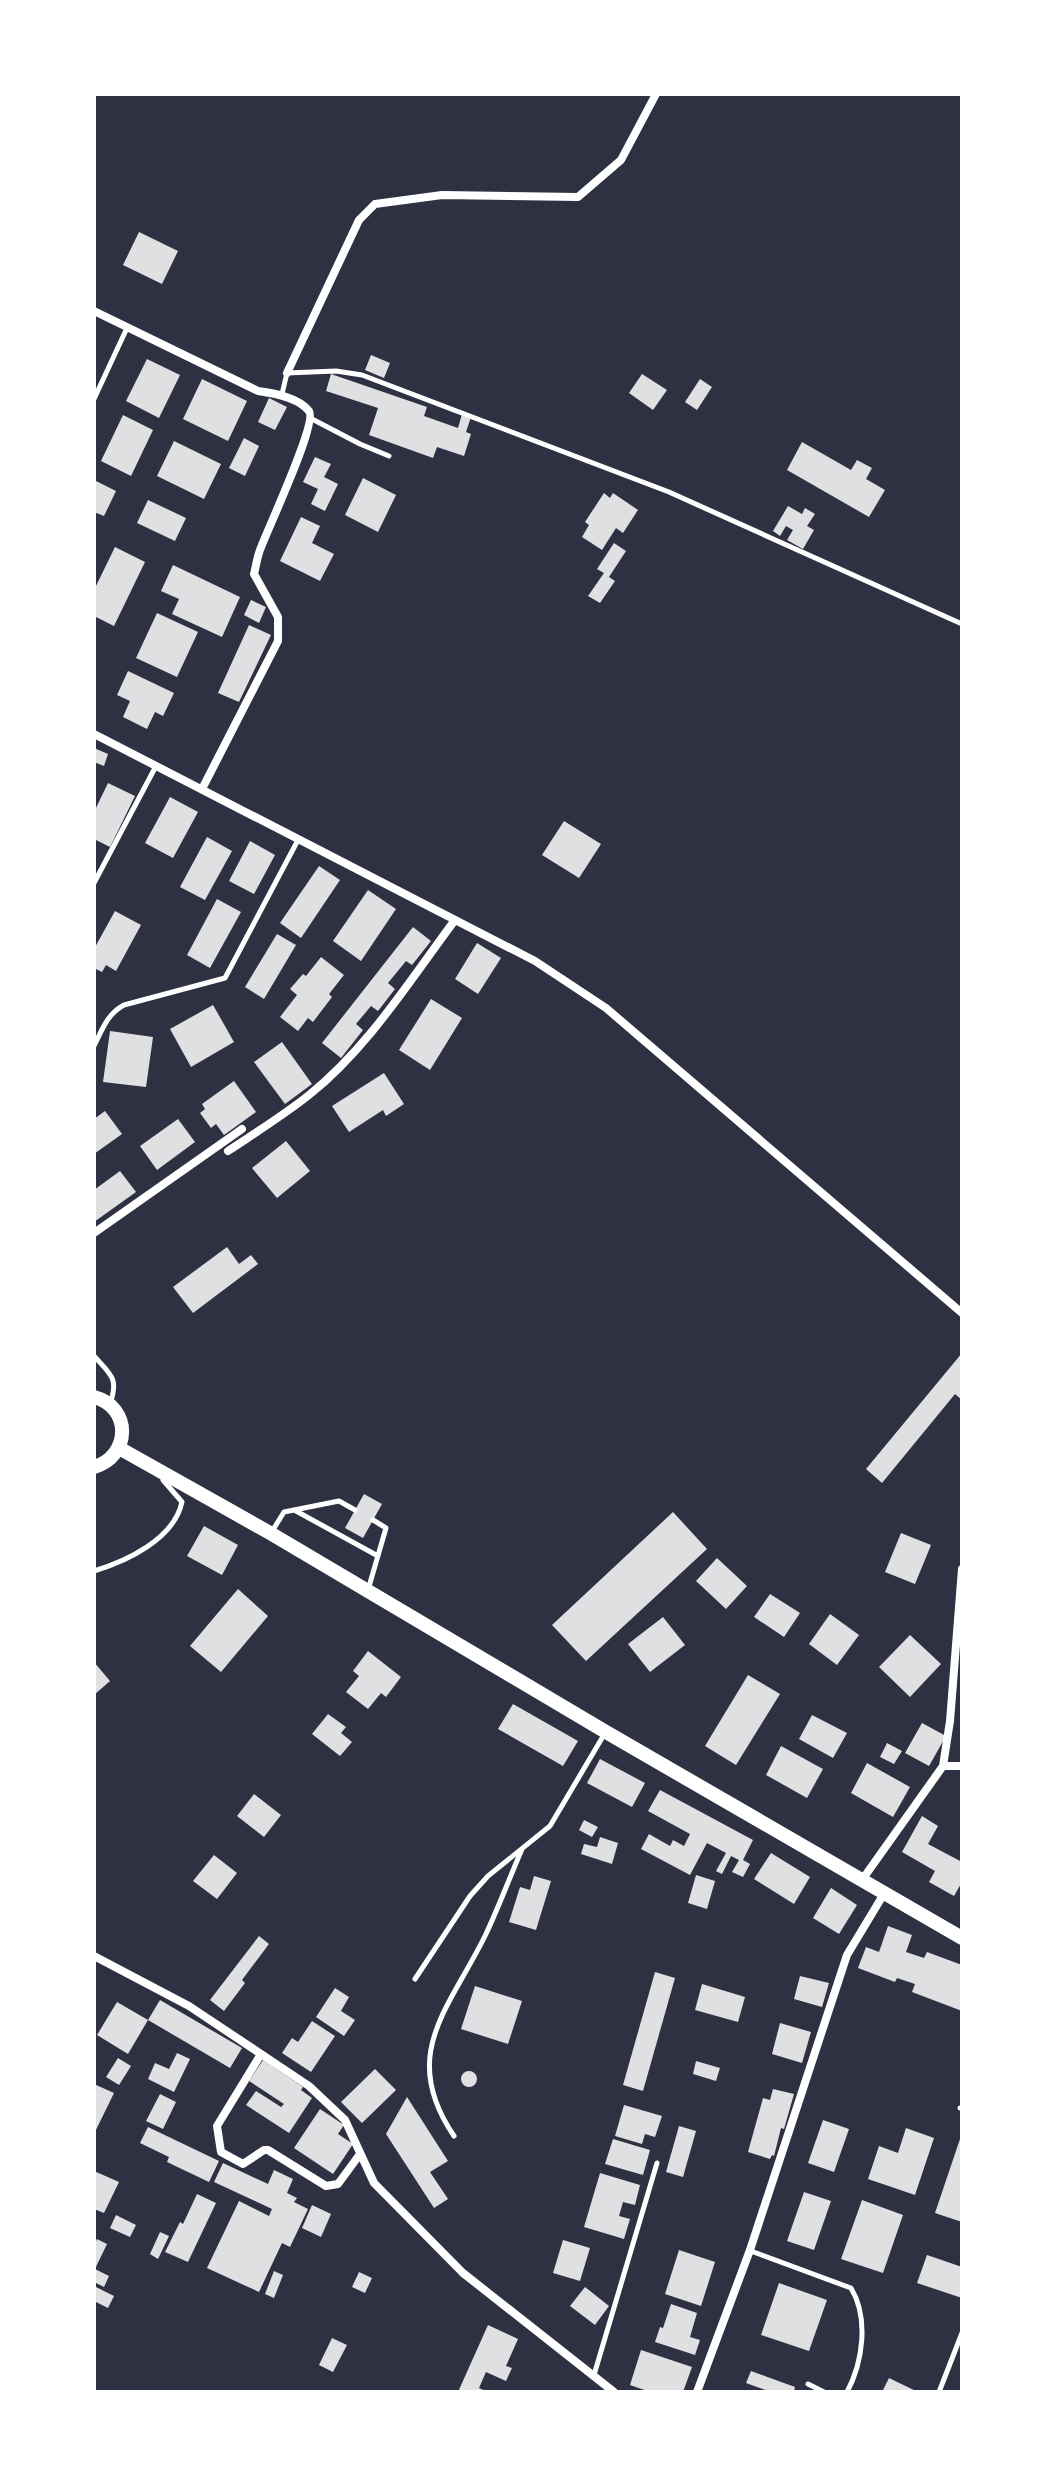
<svg xmlns="http://www.w3.org/2000/svg" width="1056" height="2486" font-family="'Archivo Narrow',sans-serif">
  <rect width="100%" height="100%" fill="#2d3142"/>
  <!-- building -->
  <path fill="#e0e0e3" d="M139,232L178,251L162,284L123,265Z
    M371,355L390,363L384,378L365,370Z
    M147,359L180,375L159,418L126,401Z
    M331,374L427,407L424,416L458,428L462,414L471,417L466,432L471,434L464,456L437,447L433,458L369,435L378,408L326,391Z
    M642,374L667,390L653,410L629,393Z
    M202,379L247,401L228,441L183,419Z
    M700,379L712,387L697,410L685,402Z
    M269,398L287,407L275,430L258,422Z
    M123,415L153,430L131,476L101,461Z
    M244,438L259,446L245,476L229,468Z
    M174,441L221,464L204,499L157,476Z
    M802,442L851,470L857,460L872,468L866,479L885,490L869,517L787,470Z
    M315,457L331,464L324,477L338,484L325,511L311,504L318,489L303,482Z
    M363,478L396,495L378,532L345,515Z
    M94,480L116,491L104,516L94,512Z
    M604,493L610,498L613,493L638,510L623,533L616,528L602,550L582,537L589,525L585,522Z
    M148,500L186,518L175,541L137,523Z
    M788,506L802,514L805,508L815,514L807,526L814,530L803,549L787,540L793,530L786,526L780,536L773,531Z
    M301,517L320,526L312,543L334,554L320,581L280,561Z
    M614,543L626,551L609,577L615,581L600,603L588,596L604,573L597,569Z
    M115,547L145,562L114,626L94,616V590Z
    M173,565L240,597L222,637L172,614L179,599L161,591Z
    M251,600L266,607L259,623L244,615Z
    M157,613L198,632L177,677L136,658Z
    M249,625L271,635L239,702L218,693Z
    M128,671L174,693L163,716L155,712L147,729L123,717L130,701L117,695Z
    M94,748L108,754L104,766L94,762Z
    M108,783L135,796L110,847L94,839V812Z
    M170,797L198,812L173,858L145,843Z
    M564,821L601,844L579,878L542,855Z
    M207,837L232,851L205,900L180,887Z
    M250,841L275,855L254,894L229,881Z
    M319,866L340,880L301,938L280,923Z
    M368,890L396,909L361,961L333,941Z
    M217,899L241,912L210,968L187,955Z
    M115,911L141,925L116,971L106,965L102,972L94,968V949Z
    M413,927L431,941L412,965L406,961L388,983L395,989L378,1011L371,1006L356,1024L363,1030L341,1058L322,1043Z
    M277,934L296,945L264,999L245,987Z
    M477,943L501,958L478,994L455,979Z
    M321,957L344,975L329,994L332,997L313,1022L308,1018L298,1031L280,1017L297,995L290,989L303,974L306,976Z
    M431,999L462,1018L430,1070L399,1050Z
    M213,1005L234,1042L191,1067L170,1029Z
    M110,1031L153,1037L146,1087L103,1082Z
    M282,1042L312,1084L285,1104L254,1062Z
    M384,1073L404,1104L386,1116L383,1110L349,1132L332,1106Z
    M234,1081L256,1112L224,1135L216,1124L211,1128L200,1113L205,1109L202,1104Z
    M105,1111L122,1134L94,1154V1129L96,1127L94,1119Z
    M178,1119L195,1142L157,1170L140,1146Z
    M286,1141L310,1171L277,1198L252,1168Z
    M120,1171L136,1192L94,1222V1190Z
    M227,1247L239,1264L251,1255L258,1264L193,1313L173,1287Z
    M962,1353V1400L955,1394L882,1483L866,1469Z
    M364,1494L382,1504L363,1538L345,1528Z
    M673,1512L707,1549L586,1661L552,1625Z
    M204,1526L238,1545L222,1575L187,1556Z
    M901,1533L931,1545L915,1584L885,1572Z
    M717,1558L747,1586L726,1609L696,1581Z
    M238,1589L268,1616L221,1672L190,1646Z
    M770,1594L800,1613L784,1637L754,1617Z
    M830,1614L859,1635L837,1665L809,1644Z
    M663,1617L685,1645L650,1672L628,1644Z
    M910,1635L941,1664L910,1697L879,1667Z
    M368,1651L401,1677L386,1697L381,1693L368,1709L346,1692L359,1676L353,1671Z
    M94,1662L110,1681L94,1695Z
    M748,1675L780,1694L736,1765L705,1746Z
    M513,1704L578,1741L563,1766L498,1729Z
    M328,1714L346,1727L341,1733L352,1742L340,1756L312,1734Z
    M812,1715L847,1733L833,1758L799,1739Z
    M922,1723L946,1736L929,1766L905,1753Z
    M887,1743L902,1751L894,1764L880,1757Z
    M781,1746L823,1769L807,1798L766,1775Z
    M600,1759L645,1783L632,1807L587,1783Z
    M867,1763L910,1787L893,1817L851,1793Z
    M660,1790L753,1840L743,1860L750,1864L743,1877L732,1872L739,1860L731,1856L722,1874L716,1871L726,1853L707,1843L690,1875L641,1849L649,1834L670,1846L673,1840L684,1846L690,1834L648,1811Z
    M254,1794L281,1815L264,1837L237,1816Z
    M922,1816L938,1826L928,1844L962,1862V1882L954,1896L929,1882L935,1871L902,1852Z
    M584,1820L598,1827L592,1837L579,1830Z
    M600,1837L618,1843L612,1864L581,1854L584,1844L597,1847Z
    M771,1853L810,1877L794,1904L754,1879Z
    M214,1855L237,1873L217,1899L193,1881Z
    M696,1875L715,1881L707,1909L688,1903Z
    M534,1876L551,1881L536,1930L509,1922L520,1887L530,1890Z
    M831,1888L857,1905L839,1934L813,1918Z
    M888,1926L912,1935L906,1952L924,1958L927,1952L962,1965V2011L912,1992L915,1984L897,1978L895,1982L858,1968L866,1947L879,1952Z
    M259,1936L269,1944L242,1980L245,1983L224,2011L210,2000Z
    M655,1972L675,1978L643,2091L623,2085Z
    M800,1976L829,1983L822,2007L794,1999Z
    M702,1984L745,1997L738,2022L695,2010Z
    M475,1986L522,2001L508,2044L461,2029Z
    M335,1988L349,1997L341,2011L355,2020L344,2036L316,2017Z
    M160,2000L242,2048L230,2068L148,2020L128,2054L97,2035L117,2002L148,2020Z
    M312,2021L335,2036L311,2072L282,2053L292,2038L298,2042Z
    M780,2023L811,2032L802,2063L772,2054Z
    M177,2053L190,2059L174,2092L148,2079L155,2063L169,2069Z
    M118,2058L131,2066L119,2085L106,2077Z
    M263,2060L303,2087L301,2090L312,2098L289,2133L246,2105L256,2091L281,2107L284,2104L249,2081Z
    M696,2061L720,2068L716,2081L693,2074Z
    M375,2069L396,2090L362,2123L341,2102Z
    M461 2079a8 8 0 1 1 16 0a8 8 0 1 1-16 0Z
    M94,2084L114,2093L94,2134Z
    M773,2089L794,2094L784,2129L781,2128L774,2156L772,2155L770,2159L748,2152L763,2098L770,2100Z
    M160,2094L176,2102L163,2129L146,2121Z
    M407,2097L448,2161L430,2172L448,2199L434,2208L386,2134Z
    M624,2105L662,2116L655,2137L645,2134L642,2144L615,2136Z
    M320,2109L344,2125L338,2134L353,2144L333,2174L294,2148Z
    M823,2120L849,2129L834,2172L808,2163Z
    M679,2126L696,2131L683,2177L666,2172Z
    M148,2127L219,2161L209,2182L167,2162L169,2157L140,2143Z
    M906,2128L934,2138L915,2195L868,2179L879,2146L898,2153Z
    M961,2136H962V2222L935,2213Z
    M613,2139L650,2150L643,2175L605,2164Z
    M223,2163L268,2184L274,2170L293,2179L287,2193L297,2198L294,2202L308,2209L290,2247L282,2243L259,2292L207,2268L239,2201L269,2216L272,2209L214,2182Z
    M94,2171L119,2182L104,2213L94,2209Z
    M600,2173L640,2185L635,2205L623,2202L619,2216L630,2219L624,2239L584,2227Z
    M804,2192L831,2201L814,2250L787,2241Z
    M197,2194L216,2203L188,2262L165,2252L180,2222L183,2224Z
    M862,2200L903,2215L883,2273L841,2259Z
    M312,2205L331,2214L321,2237L302,2228Z
    M116,2215L136,2225L130,2237L110,2228Z
    M160,2232L169,2236L158,2259L150,2254Z
    M97,2239L107,2244L94,2271V2246Z
    M563,2240L590,2248L580,2281L553,2273Z
    M679,2250L715,2262L701,2306L665,2294Z
    M927,2255L962,2267V2298L917,2283Z
    M95,2269L109,2276L104,2287L94,2282Z
    M274,2271L283,2275L274,2298L265,2294Z
    M359,2272L372,2278L365,2293L352,2287Z
    M779,2283L827,2300L809,2351L761,2335Z
    M94,2286L114,2296L108,2308L94,2301Z
    M585,2287L609,2306L595,2325L570,2306Z
    M671,2304L697,2313L690,2337L700,2340L695,2355L655,2342L660,2327L663,2328Z
    M488,2325L518,2339L506,2366L512,2368L506,2381L486,2372L479,2388L488,2392H458Z
    M332,2338L347,2345L333,2372L319,2365Z
    M641,2350L692,2367L683,2392H650L630,2385Z
    M751,2371L795,2387L794,2392H771L746,2383Z
    M889,2378L918,2392H882Z"/>
  <g fill="none" stroke-linecap="round" stroke-linejoin="round">
    <!-- service -->
    <path stroke="#fff" stroke-width="5" d="M282,394L287,373L336,371L362,375L669,492L962,624
      M94,399L127,328
      M312,419L360,444L389,456
      M94,883L156,766
      M94,1046C102,1030 107,1014 124,1005L225,978L298,840
      M94,1356C111,1375 119,1378 110,1404
      M296,1511L378,1556
      M271,1533L284,1512L339,1501L355,1510
      M94,1571C127,1561 174,1539 182,1502L163,1480
      M368,1590L386,1528L373,1520
      M415,1979L470,1896L488,1876L550,1826L605,1733
      M960,2108H962
      M454,2136C398,2054 450,2008 486,1934C499,1906 510,1877 522,1849
      M751,2251L851,2288C869,2318 863,2362 847,2392
      M594,2375L657,2163
      M808,2384L824,2392
      M939,2392L962,2333"/>
    <!-- minor -->
    <path stroke="#fff" stroke-width="8" d="M94,311L258,391C273,393 298,397 309,411C318,423 267,530 260,550C257,558 256,566 254,574L278,617V641L202,789
      M287,373L359,220L375,204L442,195L578,197L621,160L656,94
      M94,734L535,961L606,1008L962,1313
      M228,1151C255,1133 284,1115 309,1095C368,1048 410,980 455,920
      M94,1233L242,1129
      M943,1766H962
      M862,1880L943,1766L950,1721L962,1569
      M94,1956L189,2006L309,2086L345,2120L374,2183L463,2273L614,2392
      M261,2054L217,2126L221,2152L243,2164L264,2150H268L326,2186L338,2184L360,2154
      M697,2392L750,2250L847,1955L885,1892"/>
    <!-- primary -->
    <path stroke="#fff" stroke-width="14" d="M94,1397C132,1407 131,1456 94,1467
      M119,1448L270,1533L606,1732L962,1938"/>
  </g>
  <!-- border -->
  <rect width="1056" height="2486" fill="none" stroke="#ffffff" stroke-width="192"/>
</svg>
